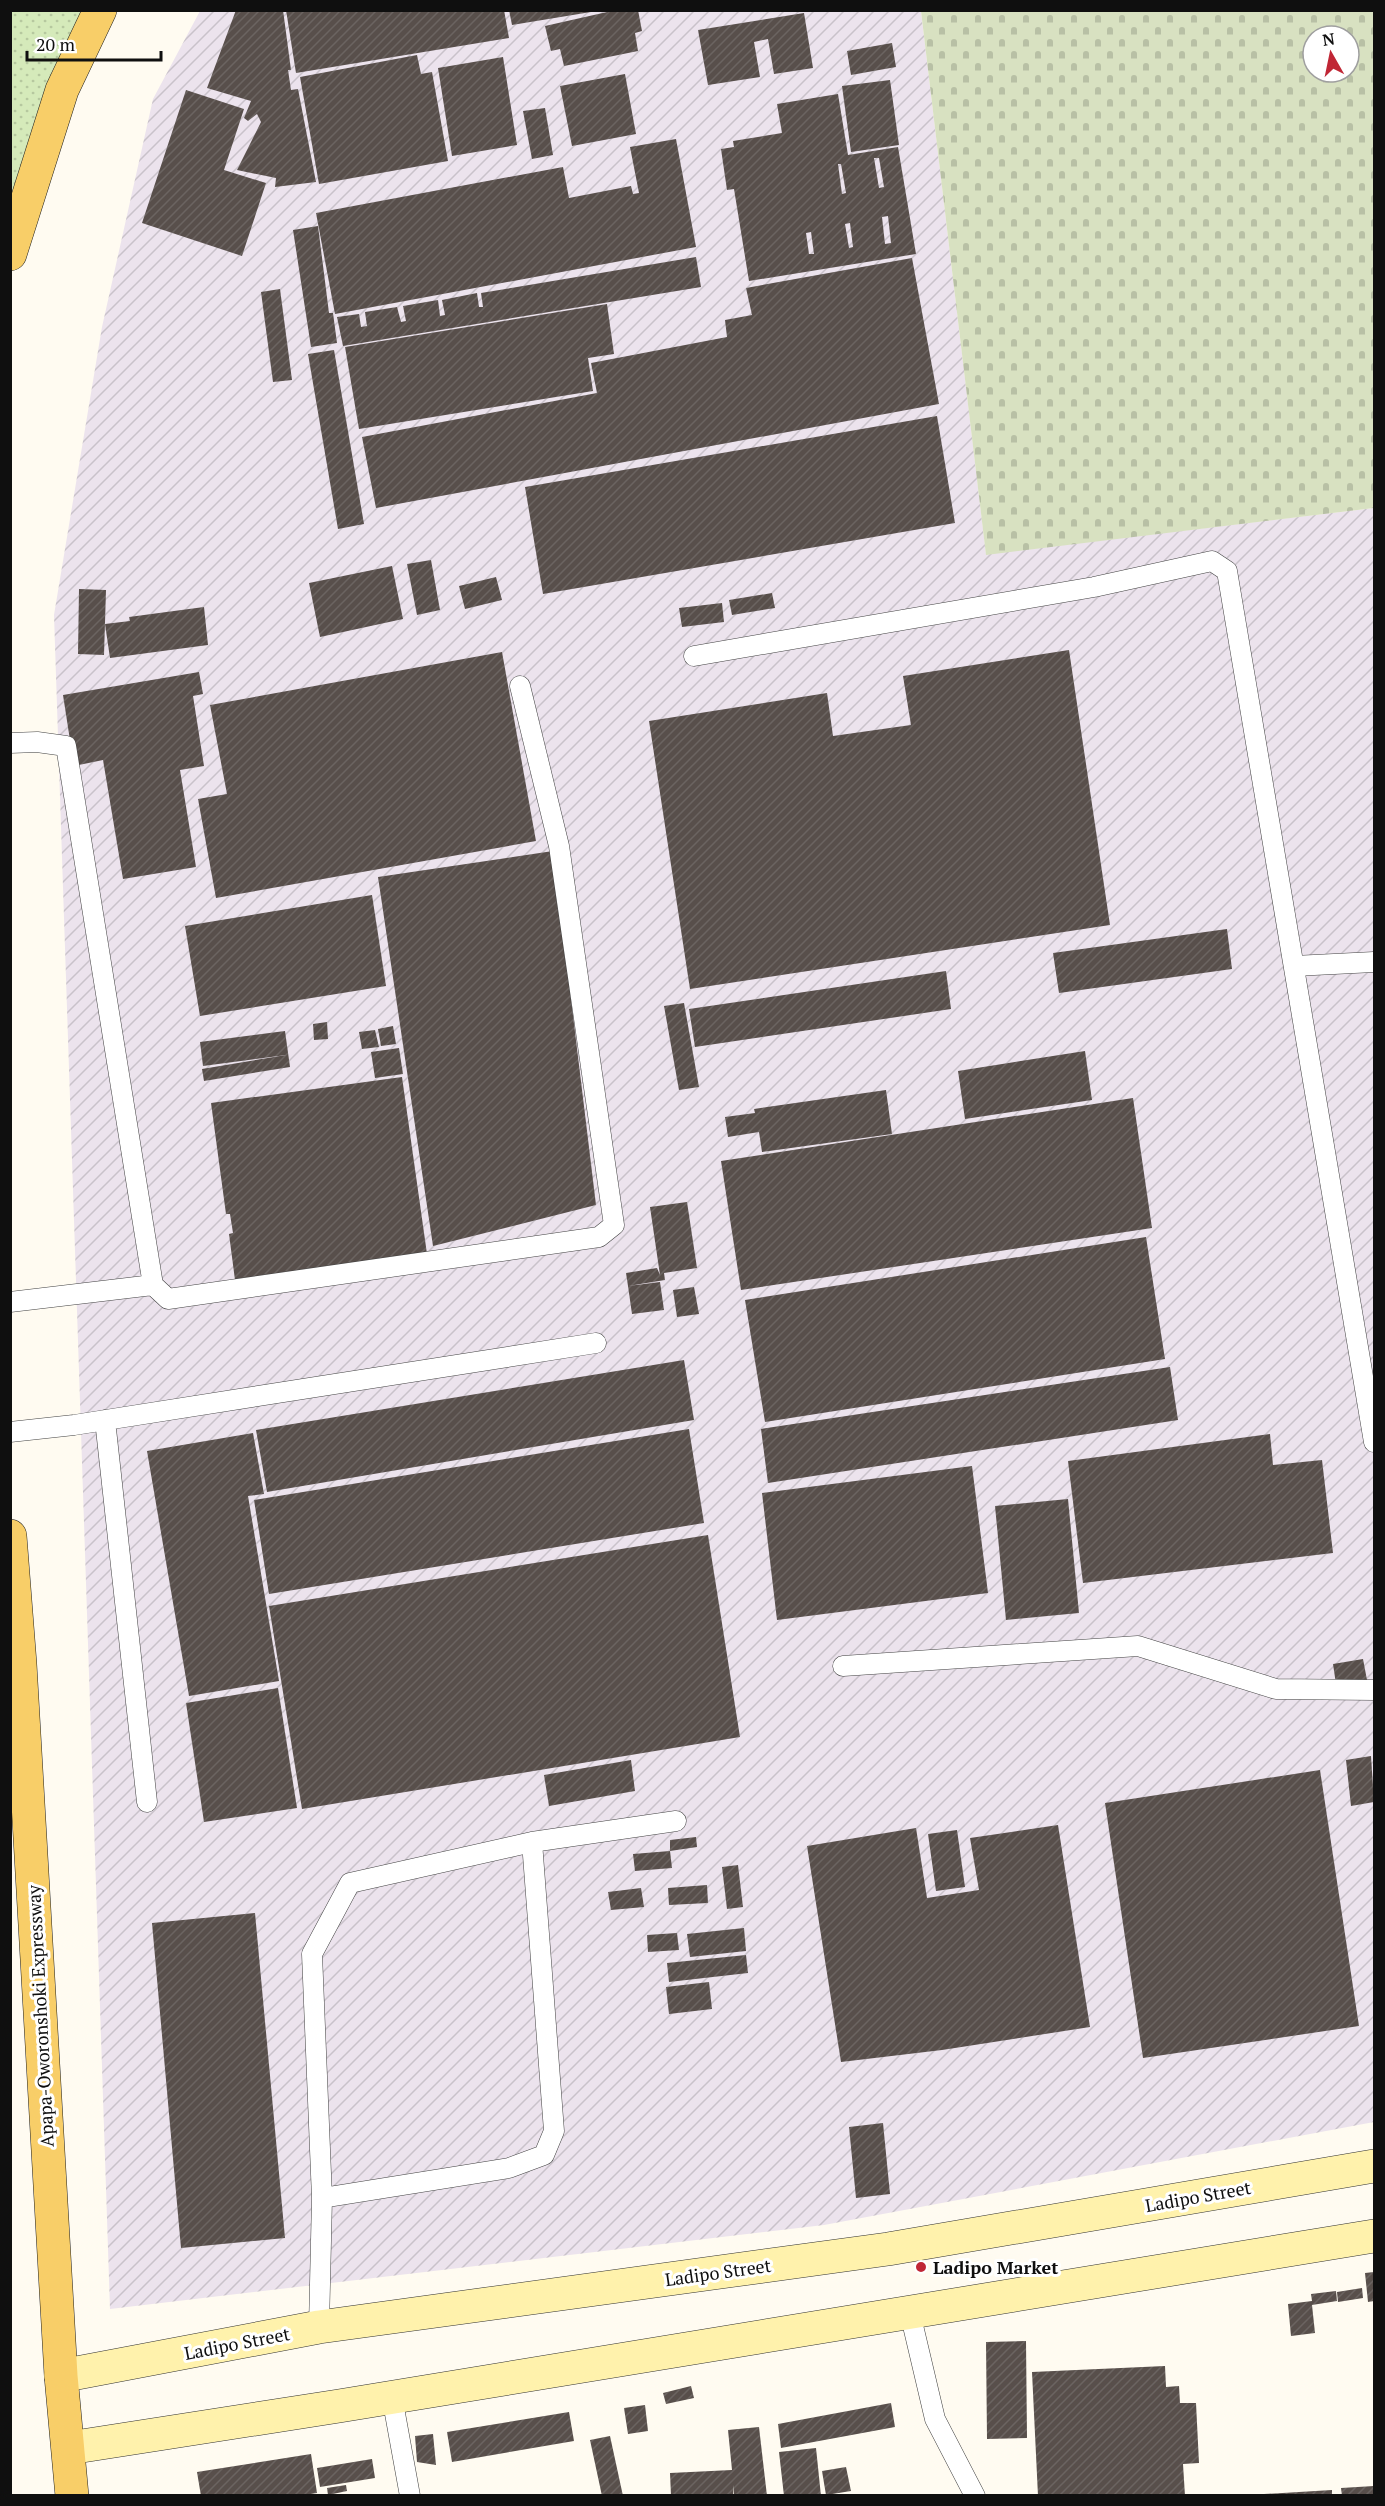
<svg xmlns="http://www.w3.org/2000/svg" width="1385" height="2506" font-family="'PT Serif',serif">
  <defs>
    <pattern id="industrial-furrows" width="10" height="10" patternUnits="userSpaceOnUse" patternTransform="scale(1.5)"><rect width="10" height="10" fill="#ece3ed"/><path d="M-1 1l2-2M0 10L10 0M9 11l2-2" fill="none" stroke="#c9c2ca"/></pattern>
    <pattern id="grass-dots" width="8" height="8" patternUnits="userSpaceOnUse" patternTransform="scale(1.5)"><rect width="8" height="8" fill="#d5eaba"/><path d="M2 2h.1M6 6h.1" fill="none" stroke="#b6c89f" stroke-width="1.8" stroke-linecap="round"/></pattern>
    <pattern id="cemetery-stones" width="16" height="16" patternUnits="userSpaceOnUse" patternTransform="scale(1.5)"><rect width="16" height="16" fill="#d8e1c1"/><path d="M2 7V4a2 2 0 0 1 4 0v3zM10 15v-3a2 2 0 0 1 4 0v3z" fill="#b8c0a5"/></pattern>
    <pattern id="building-hatch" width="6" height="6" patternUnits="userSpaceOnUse" patternTransform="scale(1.5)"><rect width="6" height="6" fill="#584f4b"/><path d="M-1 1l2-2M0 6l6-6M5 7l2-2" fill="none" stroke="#6b6461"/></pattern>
  </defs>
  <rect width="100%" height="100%" fill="#fffbf1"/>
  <!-- industrial -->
  <path fill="url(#industrial-furrows)" d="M200,11H921L986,554L1374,508V2122L824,2225L110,2309L54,615L102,327L153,99Z"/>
  <!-- grass -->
  <path fill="url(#grass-dots)" d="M11,11H99L11,194Z"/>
  <!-- cemetery -->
  <path fill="url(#cemetery-stones)" fill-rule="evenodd" d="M921,11H1374V508L986,555ZM1313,36H1349V72H1313Z"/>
  <!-- building -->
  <path fill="url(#building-hatch)" fill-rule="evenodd" d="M236,10H283L291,70H288L291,90L298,89L316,182L275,187L276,178L237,170L261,122L257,114L248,121L244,118L251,101L207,88Z
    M286,10H504L509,38L296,73Z
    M509,10H591V12L512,25Z
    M616,10H638L642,31L635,33L638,51L564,66L560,49L551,51L545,26Z
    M804,13L813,68L774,74L768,39L754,42L760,77L708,85L698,30Z
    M892,43L896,67L851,75L847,51Z
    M417,55L421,74L432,72L448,161L319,184L300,77Z
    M503,57L517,145L452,156L438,68Z
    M625,74L636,134L572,146L560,86Z
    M890,80L899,145L851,152L842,86Z
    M186,90L244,109L224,170L266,183L242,256L142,223Z
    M838,94L848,155L898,147L916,254L749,281L734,189L727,190L721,149L734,147L733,141L782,133L777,104ZM874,158H879L884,187L879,188ZM838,164H841L846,193L842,194ZM888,216L891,243L885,244L882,217ZM850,223L853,247L849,248L845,224ZM811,232L814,254H809L806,233Z
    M545,108L553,155L532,159L523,111Z
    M676,139L696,247L335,314L316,213L563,167L569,198L631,186L633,194L639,193L630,147Z
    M318,226L329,313H333L337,343L311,347L293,230Z
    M696,257L701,287L343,346L337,317L359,314L361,327L367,326L365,312L397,307L401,322L406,321L403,306L438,300L440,316L445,315L442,300L477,293L479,307H483L481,293Z
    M912,258L939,404L376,508L362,437L597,393L591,363L727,337L725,320L752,315L746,288Z
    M280,289L292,380L273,382L261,292Z
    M607,304L614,354L588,358L593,391L359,429L345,347Z
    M334,350L364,524L338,529L308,354Z
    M937,416L955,523L543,594L525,487Z
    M431,560L440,610L417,615L407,564Z
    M392,566L403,619L320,637L309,583Z
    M496,577L502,600L465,609L459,586Z
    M79,589L106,590L104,655L78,654Z
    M772,593L775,608L732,615L729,600Z
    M722,603L724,622L682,627L679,608Z
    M204,607L208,645L110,658L105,624L130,621L129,617Z
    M1069,650L1110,925L690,989L649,721L827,693L833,736L911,725L903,676Z
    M502,652L536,841L216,898L198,799L227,794L210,705Z
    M199,672L203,694L193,696L204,766L180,770L196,867L123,879L103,760L74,766L63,695Z
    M553,851L596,1205L433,1246L378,877Z
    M372,895L386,986L200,1016L185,926Z
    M1227,929L1232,969L1059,993L1053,953Z
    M946,971L951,1009L695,1047L689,1009Z
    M684,1003L699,1087L679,1090L664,1006Z
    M327,1022L328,1039L314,1040L313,1024Z
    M393,1026L396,1044L381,1046L378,1029Z
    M375,1030L379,1047L362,1049L359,1032Z
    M285,1031L290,1067L204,1081L202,1069L286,1055L203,1066L200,1042Z
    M399,1048L403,1074L375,1078L371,1052Z
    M1085,1051L1092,1100L965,1119L958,1071Z
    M402,1077L427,1254L235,1280L229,1234L233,1233L230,1214H226L211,1103Z
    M886,1090L892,1134L762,1152L759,1132L728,1137L725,1117L755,1113L754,1109Z
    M1133,1098L1152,1228L741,1290L721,1161Z
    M687,1202L697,1268L664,1273L665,1280L628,1286L626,1273L657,1268L660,1275L650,1207Z
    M1146,1237L1165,1359L765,1422L745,1300Z
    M660,1282L664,1310L632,1314L628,1286Z
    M694,1287L699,1314L677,1317L673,1290Z
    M684,1360L694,1420L267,1492L256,1430Z
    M1170,1367L1178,1420L768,1483L761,1429Z
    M689,1429L704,1523L269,1594L254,1500Z
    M253,1433L264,1494L248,1496L279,1681L189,1696L147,1451Z
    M1270,1434L1273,1465L1322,1460L1333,1553L1083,1583L1068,1461Z
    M972,1466L988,1593L777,1620L762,1493Z
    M1068,1499L1079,1613L1006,1620L995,1506Z
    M708,1535L740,1737L302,1809L269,1606Z
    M1363,1659L1367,1680L1336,1684L1333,1664Z
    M278,1688L297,1808L204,1822L186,1703Z
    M1371,1756L1374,1802L1351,1806L1346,1760Z
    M631,1760L635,1791L549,1806L544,1775Z
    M1320,1770L1359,2026L1143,2058L1105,1803Z
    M1058,1825L1090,2027L942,2050L841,2062L807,1846L916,1828L927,1898L979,1890L970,1838Z
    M957,1830L965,1887L936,1891L928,1834Z
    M696,1837L697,1847L670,1851V1840Z
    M670,1851L672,1868L635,1871L633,1854Z
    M738,1865L743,1907L727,1909L722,1867Z
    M707,1885L708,1903L669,1905L668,1888Z
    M641,1888L644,1907L611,1910L608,1892Z
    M255,1913L285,2238L181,2248L152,1923Z
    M744,1928L746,1951L690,1957L687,1934Z
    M677,1933L679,1950L648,1952L647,1935Z
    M746,1955L748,1973L669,1982L667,1963Z
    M709,1982L712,2009L669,2014L666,1987Z
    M883,2123L890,2194L856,2198L849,2127Z
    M1374,2272V2301L1368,2302L1365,2273Z
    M1362,2288L1363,2298L1338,2302L1337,2292Z
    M1336,2291L1337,2301L1312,2305L1315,2333L1291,2336L1288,2304L1312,2301L1311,2294Z
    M1026,2341L1027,2438L987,2439L986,2342Z
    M1165,2366L1166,2387L1179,2386L1180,2403H1196L1199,2463L1183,2464L1185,2496H1038L1032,2372Z
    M691,2386L694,2398L666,2404L663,2393Z
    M891,2403L895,2427L781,2448L778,2424Z
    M645,2405L648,2431L628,2434L624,2408Z
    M569,2412L574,2441L452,2462L447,2432Z
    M759,2427L767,2496H734L733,2485V2496H671L670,2473L732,2470L728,2430Z
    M433,2434L436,2465L417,2462L415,2436Z
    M610,2436L623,2496H602L590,2440Z
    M816,2448L821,2496H784L779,2452Z
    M311,2454L317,2493L298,2496H201L197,2472Z
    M372,2459L375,2478L320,2487L317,2468Z
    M846,2467L851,2491L826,2495L822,2471Z
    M346,2485L347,2491L328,2495L327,2488Z
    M1374,2486V2496H1342L1341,2488Z
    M1332,2490V2496H1264V2494Z"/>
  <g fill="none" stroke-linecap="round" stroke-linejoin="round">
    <defs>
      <path id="service" d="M694,656L1094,587L1212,561L1227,571L1374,1442
        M10,743L37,742L66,746L153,1285L168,1299L599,1237L614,1225L559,846L520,686
        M1294,966L1374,962
        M10,1302L153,1285
        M105,1420L147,1802
        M10,1432L74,1425L596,1343
        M843,1666L1138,1646L1276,1689L1374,1690
        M322,2198L509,2168L544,2155L554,2131L532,1842
        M910,2313L935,2419L975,2496
        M319,2327L322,2198L312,1954L350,1883L532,1842L676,1821
        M392,2397L410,2496"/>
      <path id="secondary" d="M61,2376L319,2327L888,2249L1374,2166
        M69,2448L339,2406L1374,2236"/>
      <path id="primary" d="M10,254L62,90L100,10
        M10,1536L20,1664L61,2376L72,2496"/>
    </defs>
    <!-- service casing -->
    <use href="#service" stroke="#424242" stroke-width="21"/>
    <!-- secondary casing -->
    <use href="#secondary" stroke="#313131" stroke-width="34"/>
    <!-- primary casing -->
    <use href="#primary" stroke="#202020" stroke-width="34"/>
    <!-- service -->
    <use href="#service" stroke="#fff" stroke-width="20"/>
    <!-- secondary -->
    <use href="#secondary" stroke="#fff2ac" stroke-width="33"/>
    <!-- primary -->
    <use href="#primary" stroke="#f8ce68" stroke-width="33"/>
  </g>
  <!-- markers -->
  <circle fill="#c02635" stroke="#fff" stroke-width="2" cx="921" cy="2267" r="6"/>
  <g text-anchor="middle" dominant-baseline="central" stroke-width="6" stroke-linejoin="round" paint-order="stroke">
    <!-- street labels -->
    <g font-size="18" fill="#0f0f0f" stroke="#fff">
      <text transform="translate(40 2016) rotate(-93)">Apapa-Oworonshoki Expressway</text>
      <text transform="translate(1198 2196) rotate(-10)">Ladipo Street</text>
      <text transform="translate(718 2272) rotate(-8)">Ladipo Street</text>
      <text transform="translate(237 2343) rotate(-11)">Ladipo Street</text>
    </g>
    <!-- poi labels -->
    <g font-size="18" font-weight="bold" fill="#0f0f0f" stroke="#fff" text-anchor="start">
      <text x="933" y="2267">Ladipo Market</text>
    </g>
  </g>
  <!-- border -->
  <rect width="1385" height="2506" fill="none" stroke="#0f0f0f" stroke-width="24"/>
  <!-- north arrow -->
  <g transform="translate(1331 54) rotate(351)"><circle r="28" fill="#ffffff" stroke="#9f9f9f" stroke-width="1.5"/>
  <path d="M0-4.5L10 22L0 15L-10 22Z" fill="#c02635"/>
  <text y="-9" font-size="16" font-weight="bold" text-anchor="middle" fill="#0f0f0f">N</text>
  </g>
  <!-- scale -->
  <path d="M27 51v9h134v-9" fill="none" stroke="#0f0f0f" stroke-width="3"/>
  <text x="36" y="51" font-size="18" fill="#0f0f0f" stroke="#ffffff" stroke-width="4.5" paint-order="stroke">20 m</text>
</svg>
